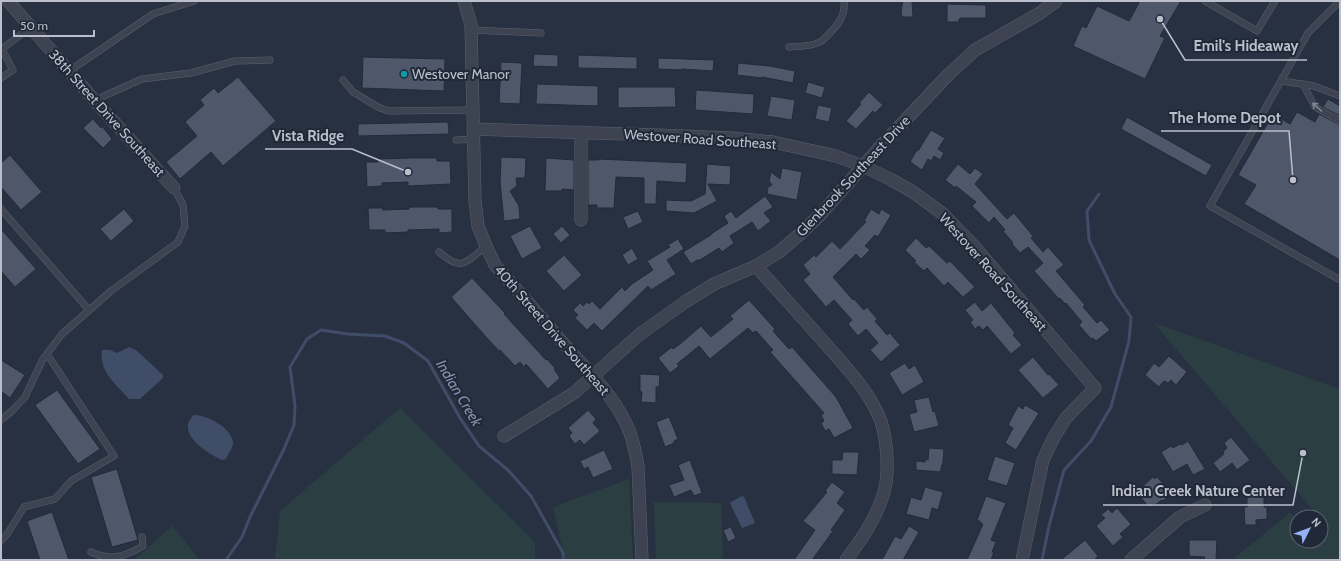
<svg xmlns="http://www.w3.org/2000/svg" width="1341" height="561" font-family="Cabin,sans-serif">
  <rect width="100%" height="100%" fill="#283141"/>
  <!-- green -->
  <path fill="#2b3f43" d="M1154,323L1340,389V560H1232L1290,513L1297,518V541H1321V517H1319Z
    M400,408L535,542V560H275L280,511Z
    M629,479L633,560H565L553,507Z
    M654,502L721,503L723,560H656Z
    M172,526L200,560H134Z"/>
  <!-- water -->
  <path fill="#3f4d69" d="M129,347L136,350L163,375V378L140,399H129C115,383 99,372 102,350H110L117,353Z
    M194,415C207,415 234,429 233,444C232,449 228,454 226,459L222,460C211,455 189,442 188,428C187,423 191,418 194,415Z
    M742,496L744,497L755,523L742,528L730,503L731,502Z"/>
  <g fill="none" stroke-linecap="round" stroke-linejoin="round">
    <!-- stream -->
    <path stroke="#3f4d69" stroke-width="3" d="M226,560L242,537L250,517L284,449L294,425L295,406L290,367L307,339L321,330L348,334L385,336L404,343L428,361L460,418L479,446L509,471L531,496L563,553V560
      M1042,560L1049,526L1064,470L1091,441L1111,407L1129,341L1131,317L1115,294L1089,240L1087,211L1099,194"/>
  </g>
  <!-- building -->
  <path fill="#4f576a" stroke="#232a39" d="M903,1H912L913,17H902L901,11Z
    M1140,1H1181L1160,36L1165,38L1145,79L1073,46L1082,26L1086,28L1097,6L1129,21Z
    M947,4L986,5V18H961L959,19V22H947Z
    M534,54L558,55V67L533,66Z
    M578,55L637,57V69L578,68Z
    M363,57L445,59L444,91L362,88Z
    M658,58L714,60L713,71L682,69V70L658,69Z
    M501,62L522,63L520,104L499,103Z
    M738,63L770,66L795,71L793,83L762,77V78L737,75Z
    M238,77L276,121L223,166L211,152L180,179L166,162L197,136L185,122L204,105L200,100L214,88L218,93Z
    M808,82L825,87L822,98L805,93Z
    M537,84L598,86V106L536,104Z
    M618,87H675L676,107L618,108Z
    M696,90L754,94L753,114L695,110Z
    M869,92L883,105L875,113L873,111L856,129L846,121L861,104L859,103Z
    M771,96L795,100L792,120L767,116Z
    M1328,99L1340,106V116L1323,107Z
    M818,105L832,108L829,122L815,119Z
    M1297,112L1315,122L1319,114L1340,125V260L1244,204L1256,185L1238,175L1273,114L1290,124Z
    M1127,117L1212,165L1206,176L1121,129Z
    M93,119L101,128L102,126L112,139L103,148L83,128Z
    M448,122L449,134L358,136V124Z
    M931,130L945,138L938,149L944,153L940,160L934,156L931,161L928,159L922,170L910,162L917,150L918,151Z
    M10,155L42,192L21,210L1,187V163Z
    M501,157L526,158L525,178H516L517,186L510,191L519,206L520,219L504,221L500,182Z
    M410,158H437V161H450L451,184L408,186V182L382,183V186L367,187L366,162H378V159Z
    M546,158L574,160V190L562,189V191H545Z
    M599,159L687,163L686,183L657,181L656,204H644V178L616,177L614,208H597V205H588V160H599Z
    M707,164L731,166L730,185L708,184L717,201L694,213L666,211V200L691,201L705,194Z
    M958,164L970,174L975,168L983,174L975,184L1007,219L1014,213L1033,236L1031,238L1043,252L1048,247L1064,265L1056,271L1085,305L1083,307L1097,323L1101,320L1110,330L1096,341L1093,338L1091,339L1079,325L1082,322L1066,303L1065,304L1060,298L1059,299L1034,271L1043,263L1028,247L1020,253L1012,244L1013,243L1003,231L1005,230L994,217L989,223L972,206L976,202L956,186L955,188L945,180Z
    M782,168L802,172L797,200L767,194L768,187L772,185L769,181L771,172L780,179Z
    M765,196L773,207L764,213L771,221L758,231L752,222L730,236L734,243L722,252L719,248L700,260H697L691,264L683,252L711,235V234L728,223L724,216L731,211L736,218Z
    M409,207H438V209H452V232L439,233V229L408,230V232L385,233V230H369L368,208H383V210L409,209Z
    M124,209L134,221L111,241L100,229Z
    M871,209L879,214L881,209L891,215L878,237L875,235L865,246L870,250L861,259L856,254L833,277L853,300L854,299L864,310L867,307L877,319L875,321L887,335L890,333L900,345L881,362L870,350L878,343L866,329L858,336L848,324L852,320L834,300L826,307L803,280L810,274L803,265L814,255L816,257L832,241L840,249L866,222L864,221Z
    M638,211L643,222L628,229L623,217Z
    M530,226L542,248L522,259L510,236Z
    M562,226L570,235L561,243L553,234Z
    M1,229L36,269L15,287L1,271Z
    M916,238L926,248L929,246L947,263L950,261L975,287L963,297L948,282L944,286L927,268L924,271L914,262L916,261L905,250Z
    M678,239L684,249L667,260L676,274L651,290L648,286L602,331L594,323L587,330L575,318L578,315L573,310L580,303L583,306L587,302L589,304L592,301L600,309L622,287L625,291L632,284L653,270L647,261L670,247L668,245Z
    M632,248L638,259L628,265L622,255Z
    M564,255L582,275L564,291L546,271Z
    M472,278L505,313L504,314L546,360L547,359L555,368L554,369L560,378L548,389L526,364L524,367L520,362L515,366L500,350L499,351L486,337L451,297Z
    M749,300L775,329L773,331L789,349L792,347L836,397L853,428L834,438L829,429L825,431L821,423L824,421L821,415L824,413L770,352L773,350L756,331L753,333L748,328L710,359L699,346L677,364L679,366L670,373L658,358L672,347L673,349L680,344L701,326L711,337L733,319L730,316Z
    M975,302L982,311L991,303L1015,333L1013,335L1022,345L1011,354L987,326L983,330L979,326L975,329L970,322L973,320L965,310Z
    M1169,356L1187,372L1176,385L1171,380L1168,383L1164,381L1159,387L1145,375L1154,363L1159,367Z
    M1033,357L1048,375L1049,374L1059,385L1043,398L1018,370Z
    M1,360L25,375L10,398L1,391Z
    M905,363L909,369L915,365L924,382L902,395L889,373Z
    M640,374L660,375L659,387H656V403L641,402L642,392L640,391Z
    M57,390L100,449L78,464L35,405Z
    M929,397L933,412L935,411L939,426L914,432L909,414L917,412L914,400Z
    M1025,405L1039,413L1016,450L1005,443L1013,428L1008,425L1018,406L1023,409Z
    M588,410L596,419L593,423L600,431L584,445L580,440L575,444L569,436L572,433L568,428Z
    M669,417L678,439L674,441V443L665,447L656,422Z
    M1231,437L1250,460L1237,470L1232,463L1220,472L1213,463L1224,454L1223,452L1227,448L1224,443Z
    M1188,441L1205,469L1193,475L1187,464L1173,472L1161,452L1171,446L1173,448L1180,444L1182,445Z
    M929,448L944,449L943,462L940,472L916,470V461L925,462L926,459L928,460Z
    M604,450L613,469L593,478L588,467L584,469L580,461Z
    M843,452H859L857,475L832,474V460H842Z
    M995,456L1015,463L1007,486L987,480Z
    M690,460L702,493L694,496L691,490L674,497L669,485L684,480L678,465Z
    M117,469L138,540L112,547L91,477Z
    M1153,477L1155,479L1157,477L1172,493L1163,501L1162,500L1155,505L1154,504L1149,507L1137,493L1142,490L1141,488Z
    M832,482L845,492L837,503L845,510L831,530L833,531L812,560H794L815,530L803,521L827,492L825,491Z
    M925,487L943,492L938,510L932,508L929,520L906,514L911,497L921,500Z
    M1247,492H1264V507H1267V519L1256,520V525H1245L1244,507H1247Z
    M986,496L1006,503L991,540L996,542L992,552H994L991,560H967L983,524H981V522L977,520Z
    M1117,508L1131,524L1120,534L1123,537L1113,546L1096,526L1105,518L1101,515L1108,509L1112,513Z
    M52,512L69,560H40L27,521Z
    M909,526L919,532L903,560H882L895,536L901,539Z
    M731,527L736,538L728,542L723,530Z
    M1085,540L1098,556L1094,560H1061Z
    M1189,540H1217L1216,560H1204L1205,557L1189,556Z"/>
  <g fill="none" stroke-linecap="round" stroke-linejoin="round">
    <defs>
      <path id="service" d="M1205,1L1257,31L1275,1
        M1340,1L1308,33L1210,206L1340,280
        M471,30L541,33
        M789,47C799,46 811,47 820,42C822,41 825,38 827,36C837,26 846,16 844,1
        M69,71L153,14L194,1
        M1,78L13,70L2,49L31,27
        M343,80L353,92L378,107L388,111L473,110
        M1282,81L1314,86L1340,96
        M1303,84L1315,107L1340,121
        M95,101L104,96L142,79L191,73L235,61L270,60
        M456,140L474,139
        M1,209L89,310
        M439,252C462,272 465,263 486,246
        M1,420L13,410L25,397L43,359L62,334L111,291L178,242L185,226L183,205L174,188
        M1,541L8,533L24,507L55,499L71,481L114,456L47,354
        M91,552C111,561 124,557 143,546L142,537"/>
      <path id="minor" d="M8,1L95,101L174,188
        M464,1L471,25L475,200L478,226L486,246L495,265C518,291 541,317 563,343C588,371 617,398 630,433C634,444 636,455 638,466L642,560
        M473,129L657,135L731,138L773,142L836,156L863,166L890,179L913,192L943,214L974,246L1095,388L1066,418L1054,437L1043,460L1022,560
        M581,220V132
        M756,266C778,291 801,316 823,341C843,364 865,386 878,414C887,433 890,471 884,492C877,517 862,539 846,560
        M504,436L574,393L640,334L685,302L714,284L756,266L779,252L800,234L821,214L878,149L948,75L975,50L1040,13L1056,1
        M1131,560L1180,517L1205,505"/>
    </defs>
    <!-- service casing -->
    <use href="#service" stroke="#5b616f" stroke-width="7"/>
    <!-- minor casing -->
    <use href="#minor" stroke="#5b616f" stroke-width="13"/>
    <!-- service -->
    <use href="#service" stroke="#3d4351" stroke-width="6"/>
    <!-- minor -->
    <use href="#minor" stroke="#3d4351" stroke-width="12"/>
  </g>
  <!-- one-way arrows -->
  <defs><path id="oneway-shaft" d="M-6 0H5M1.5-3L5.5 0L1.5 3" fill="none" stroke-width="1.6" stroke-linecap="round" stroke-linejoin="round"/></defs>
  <use stroke="#828794" href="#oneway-shaft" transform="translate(1317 107) rotate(-138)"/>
  <!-- markers -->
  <circle fill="#0f9aa8" stroke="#212837" stroke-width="1.5" cx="404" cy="74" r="4"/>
  <g text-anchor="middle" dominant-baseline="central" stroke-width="4" stroke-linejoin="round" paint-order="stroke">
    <!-- poi labels -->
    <g font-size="14" fill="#babfcb" stroke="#212837" text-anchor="start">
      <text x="412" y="74">Westover Manor</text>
    </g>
    <!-- street labels -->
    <g font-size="14" fill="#babfcb" stroke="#212837">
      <text transform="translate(107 113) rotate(48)">38th Street Drive Southeast</text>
      <text transform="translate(700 139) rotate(4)">Westover Road Southeast</text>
      <text transform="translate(853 176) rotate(-47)">Glenbrook Southeast Drive</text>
      <text transform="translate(993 272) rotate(48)">Westover Road Southeast</text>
      <text transform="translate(552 330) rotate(49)">40th Street Drive Southeast</text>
    </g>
    <!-- water labels -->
    <g font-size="15" font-style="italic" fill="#8392b1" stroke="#212837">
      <text transform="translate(459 393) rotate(59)">Indian Creek</text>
    </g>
  </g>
  <!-- callouts -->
  <path fill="none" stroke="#babfcb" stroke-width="1.5" d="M1160 19L1185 60H1307M1293 180L1289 131H1161M408 172L352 149H265M1303 453L1293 505H1103"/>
  <g fill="#babfcb" stroke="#212837" stroke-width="1.5">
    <circle cx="1160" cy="19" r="4"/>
    <circle cx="1293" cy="180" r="4"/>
    <circle cx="408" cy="172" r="4"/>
    <circle cx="1303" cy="453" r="4"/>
  </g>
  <g font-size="15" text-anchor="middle" font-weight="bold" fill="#babfcb" stroke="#212837" stroke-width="4" stroke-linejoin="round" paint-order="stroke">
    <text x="1246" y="51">Emil's Hideaway</text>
    <text x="1225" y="123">The Home Depot</text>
    <text x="308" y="141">Vista Ridge</text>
    <text x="1198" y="496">Indian Creek Nature Center</text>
  </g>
  <!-- border -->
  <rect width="1341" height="561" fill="none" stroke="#babfcb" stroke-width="4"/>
  <!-- north arrow -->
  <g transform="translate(1309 529) rotate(48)"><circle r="19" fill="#212837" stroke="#5e6472"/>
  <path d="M0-3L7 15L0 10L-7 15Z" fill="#97b2f3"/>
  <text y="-6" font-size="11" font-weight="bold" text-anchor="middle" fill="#babfcb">N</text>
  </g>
  <!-- scale -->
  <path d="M14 30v6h80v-6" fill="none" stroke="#babfcb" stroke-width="2"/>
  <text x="20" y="30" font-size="12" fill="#babfcb" stroke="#212837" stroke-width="3" paint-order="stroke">50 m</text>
</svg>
